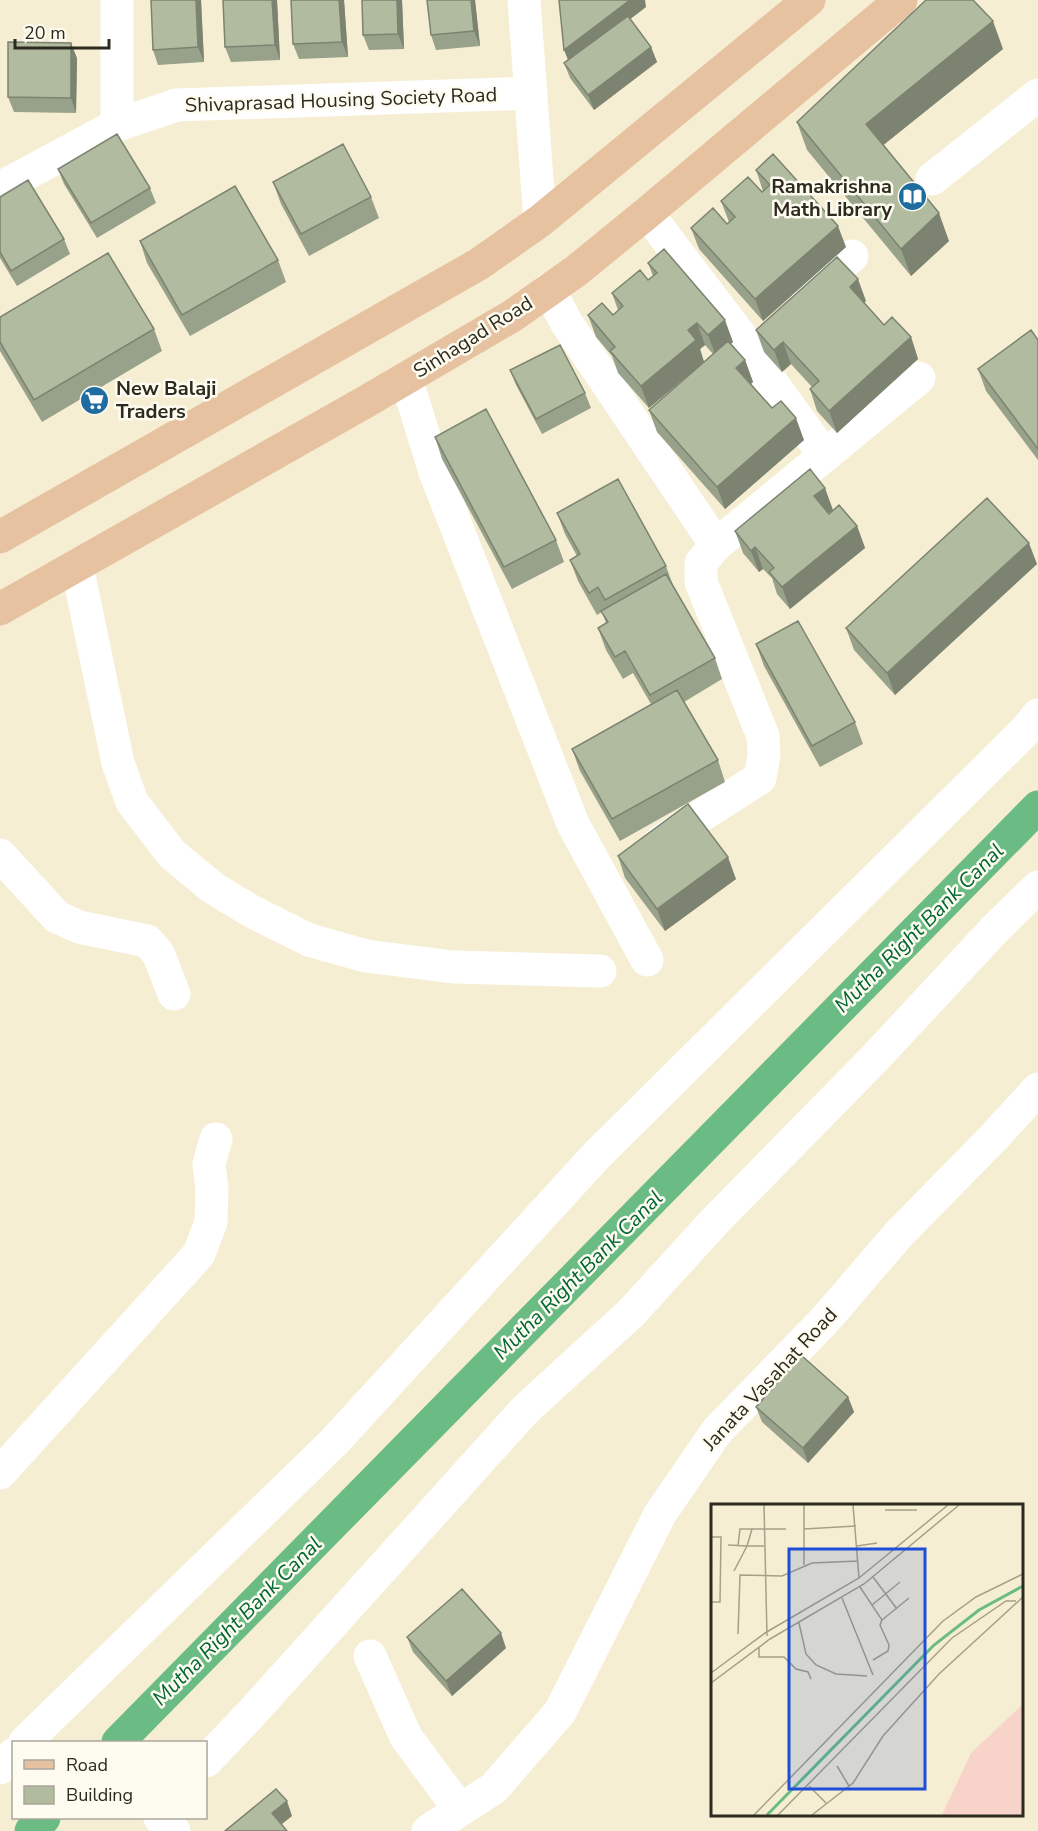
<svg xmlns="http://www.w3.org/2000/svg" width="1038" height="1831" font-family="'Nunito Sans',sans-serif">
  <rect width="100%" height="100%" fill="#f6eed2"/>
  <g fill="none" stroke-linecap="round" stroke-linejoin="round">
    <!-- canal -->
    <path stroke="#6abc84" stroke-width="33" d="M118,1742L1038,807
      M31,1831L44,1818"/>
    <!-- minor -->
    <path stroke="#fff" stroke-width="33" d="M117,0V125
      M524,0L540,221
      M932,179L1038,95
      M0,188L117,125L177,105L531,93
      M647,213L752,351L764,372L825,456
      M549,289L566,322L716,545
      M807,292L852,256
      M406,378L435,472L573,824L647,960
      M77,566L118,763L132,802L172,854L213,888L251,911L309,940L366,956L453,967L600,971
      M660,842L760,778L764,755L763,736L701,582V563L716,545L919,378
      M0,855L57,917L79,927L147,941L158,953L174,994
      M0,1473L199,1254L211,1222L212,1189L209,1164L216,1139
      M370,1656L406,1737L460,1810
      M25,1742L334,1442L596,1156L1025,731L1038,715
      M206,1761L249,1716L526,1409L631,1313L715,1221L874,1059L996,928L1038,887
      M0,1768L14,1754
      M160,1818L174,1831
      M428,1831L494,1788L560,1712L660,1514L717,1431L824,1321L898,1235L995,1136L1038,1089"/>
    <!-- major -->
    <path stroke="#e6c2a1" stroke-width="33" d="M0,537L479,264L540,221L809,0
      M0,609L367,401L512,316L576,271L647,213L901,0"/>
  </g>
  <!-- wall -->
  <path fill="#98a18a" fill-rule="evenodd" d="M201,0L204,62L158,65L153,50Z
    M277,0L280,60L231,62L225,47Z
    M291,0H344L348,57L299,59L293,44Z
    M362,0H402L404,49L369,50L363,35Z
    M475,0L480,46L436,50L431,35Z
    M646,7L630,19L651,47L657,62L594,110L570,78L564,63Z
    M1003,49L883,145L949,241L911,276L807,150L797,122Z
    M77,58L76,113L14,112L8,97Z
    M58,169L150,188L156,203L97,238L64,184Z
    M756,170L846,247L763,321L699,249L691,228L727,224L729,222L721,201L762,192L763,191Z
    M273,182L371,197L379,218L309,256L281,204Z
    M0,197L64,239L70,254L17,286L0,258Z
    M140,241L278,260L286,282L190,336L147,263Z
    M648,263L733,342L731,344L745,360L753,382L751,384L772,408L804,440L725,509L657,432L649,410L701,364L649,408L618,373L612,356L596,337L588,315H613L618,310L612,293L648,280L653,276ZM705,345L713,354L704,362L700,349Z
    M866,301L864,303L884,325L911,337L918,359L837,433L817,411L810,389L812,387L791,364L782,372L764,352L756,330Z
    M0,317L154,329L162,351L42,422L0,351Z
    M1038,340V460L986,391L978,369Z
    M510,370L585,393L591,408L542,434L516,385Z
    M435,437L556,540L564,562L512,589L442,459Z
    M833,510L828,513L857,526L865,548L790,609L777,594L772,578L763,569L759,572L743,553L735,531Z
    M557,513L666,566L674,588L715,658L722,679L684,702L718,760L725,782L620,841L580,771L572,749L651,704L633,673L623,679L606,650L598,628L606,623L602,612L597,615L578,581L570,560L577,556L565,534Z
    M1037,564L895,695L854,650L846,628Z
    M756,644L855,722L863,744L820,767L764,666Z
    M618,856L736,879L665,931L625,878Z
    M848,1397L854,1412L808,1463L762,1422L756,1407Z
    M407,1637L506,1648L452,1696L413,1652Z"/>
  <!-- shaded-wall -->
  <path fill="#7c8370" d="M196,0H201L204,62L198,47Z
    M272,0H277L280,60L275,45Z
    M339,0H344L348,57L342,42Z
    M397,0H402L404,49L398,34Z
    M471,0H475L480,46L474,31Z
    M630,0H645L646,7L570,65L564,50Z
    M993,21L1003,49L876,151L866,124Z
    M71,43L77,58L76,113L71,98Z
    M651,47L657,62L594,110L588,95Z
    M939,213L949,241L911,276L901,249Z
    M838,226L846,247L763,321L755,299Z
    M858,279L866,301L858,308L850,287Z
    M725,320L733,342L716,356L708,335Z
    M697,323L705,345L700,349L704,362L649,408L641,386L688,330Z
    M911,337L918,359L837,433L829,411Z
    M783,342L791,364L782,372L774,350Z
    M745,360L753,382L744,390L736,368Z
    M796,418L804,440L725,509L717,487Z
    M825,488L833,510L822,518L814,496Z
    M857,526L865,548L790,609L782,587Z
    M1029,543L1037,564L895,695L887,673Z
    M755,547L763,569L759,572L751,551Z
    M728,857L736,879L665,931L657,909Z
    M848,1397L854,1412L808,1463L803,1448Z
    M501,1633L506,1648L452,1696L446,1681Z
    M287,1801L292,1816L277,1828L272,1813Z"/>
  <!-- building -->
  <path fill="#b1bba0" stroke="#7c8370" stroke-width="1.5" d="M151,0H196L198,47L153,50Z
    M223,0H272L275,45L225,47Z
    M291,0H339L342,42L293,44Z
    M362,0H397L398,34L363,35Z
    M427,0H471L474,31L431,35Z
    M559,0H630L564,50Z
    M926,0H973L993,21L866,124L939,213L901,249L797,122Z
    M628,16L651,47L588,95L564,63Z
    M8,42L71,43V98L8,97Z
    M117,134L150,188L91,223L58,169Z
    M343,144L371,197L301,234L273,182Z
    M773,154L838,226L755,299L691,228L713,208L727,224L735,217L721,201L748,177L762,192L770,185L756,170Z
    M28,180L64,239L11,271L0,252V197Z
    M235,186L278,260L182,315L140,241Z
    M664,249L725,320L708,335L697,323L688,330L696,340L641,386L610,351L615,347L588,315L602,303L613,315L623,306L612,293L640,270L648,280L657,273L648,263Z
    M108,253L154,329L34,400L0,342V317Z
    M837,257L858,279L850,287L884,325L892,317L911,337L829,411L810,389L819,381L783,342L774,350L756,330Z
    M1031,330L1038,340V449L978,369Z
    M728,341L745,360L736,368L772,408L781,401L796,418L717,487L649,410Z
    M560,345L585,393L536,419L510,370Z
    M486,409L556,540L504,567L435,437Z
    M810,469L825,488L814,496L829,514L839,505L857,526L782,587L769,572L774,568L755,547L751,551L735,531Z
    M618,479L666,566L605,600L598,587L589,593L570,560L580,554L557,513Z
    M987,498L1029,543L887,673L846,628Z
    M666,574L715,658L650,695L625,651L615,657L598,628L608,622L601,611Z
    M798,621L855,722L812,746L756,644Z
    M677,690L718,760L612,819L572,749Z
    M688,804L728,857L657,909L618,856Z
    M801,1355L848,1397L803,1448L756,1407Z
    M462,1589L501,1633L446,1681L407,1637Z
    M276,1789L287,1801L272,1813L287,1831H225Z"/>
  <!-- icons -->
  <defs>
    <symbol id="library-disc" viewBox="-11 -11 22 22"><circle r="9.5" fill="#1f6da0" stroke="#fefbf0"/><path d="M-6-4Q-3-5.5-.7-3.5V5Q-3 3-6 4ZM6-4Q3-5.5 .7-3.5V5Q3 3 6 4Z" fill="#fff"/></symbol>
    <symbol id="supermarket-disc" viewBox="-11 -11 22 22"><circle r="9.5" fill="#1f6da0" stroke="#fefbf0"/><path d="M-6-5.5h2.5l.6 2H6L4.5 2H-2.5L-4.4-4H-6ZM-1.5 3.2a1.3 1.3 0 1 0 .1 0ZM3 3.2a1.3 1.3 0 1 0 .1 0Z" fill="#fff"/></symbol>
  </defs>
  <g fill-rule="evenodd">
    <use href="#library-disc" x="896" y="180" width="33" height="33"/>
    <use href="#supermarket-disc" x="78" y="384" width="33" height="33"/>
  </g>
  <g text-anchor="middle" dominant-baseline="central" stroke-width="5" stroke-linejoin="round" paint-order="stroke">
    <!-- street labels -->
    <g font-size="20" fill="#2d2a1f" stroke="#fefbf0">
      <text transform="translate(341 100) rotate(-2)">Shivaprasad Housing Society Road</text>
      <text transform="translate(473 337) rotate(-32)">Sinhagad Road</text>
      <text transform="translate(770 1379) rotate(-47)">Janata Vasahat Road</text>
    </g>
    <!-- poi labels -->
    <g font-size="20" font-weight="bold" fill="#2d2a1f" stroke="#fefbf0" text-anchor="end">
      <text x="892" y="186">Ramakrishna<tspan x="892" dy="23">Math Library</tspan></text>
      <text x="116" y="388" text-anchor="start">New Balaji<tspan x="116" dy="23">Traders</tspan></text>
    </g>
    <!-- water labels -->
    <g font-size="21" font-style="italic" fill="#063" stroke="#fefbf0">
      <text transform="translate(919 928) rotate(-45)">Mutha Right Bank Canal</text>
      <text transform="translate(578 1275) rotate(-45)">Mutha Right Bank Canal</text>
      <text transform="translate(237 1621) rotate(-45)">Mutha Right Bank Canal</text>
    </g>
  </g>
  <!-- overview -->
  <g transform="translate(711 1504)">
    <rect width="312" height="312" fill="#f6eed2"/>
    <path d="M312,200V311H231L260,249Z" fill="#f7d3ca"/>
    <path fill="none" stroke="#6abc84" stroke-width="3" d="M56,311L223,141L268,106L312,82"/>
    <path fill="none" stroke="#a6a08a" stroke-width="1.5" d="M53,1L56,132M93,1V61M142,1L148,74M174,6H206M41,25L36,42H53M93,25L145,22M0,33H10L9,98H0M17,41L36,42L23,67M27,42L29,25H75M146,42L166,39M162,73L186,105M149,83L171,116L169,121L178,141L177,147L162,156M131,94L162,171M161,101L189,78M171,116L198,94M88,119L95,150L105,161L125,170L156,172M27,130L29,71L71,72L101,59L147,57M48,143V153H73L85,165L97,168L100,175M0,169L54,129L148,74L237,1M0,179L59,135L153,80L248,1M126,262L138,282M98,282L115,299M43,311L232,117L265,93L312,70M67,311L241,134L295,97H305M101,311L142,279L172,232L228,170L312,93"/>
    <path fill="#1d4ed8" fill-opacity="0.15" stroke="#1d4ed8" stroke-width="3" d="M78,45H214V285H78Z"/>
    <rect width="312" height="312" fill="none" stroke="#2d2a1f" stroke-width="3"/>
  </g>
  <!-- legend -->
  <rect x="12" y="1741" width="195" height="78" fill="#fefbf0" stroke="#aaa79c" stroke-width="1.5"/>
  <rect x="24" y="1760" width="30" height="9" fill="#e6c2a1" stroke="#aaa79c" stroke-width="1.5"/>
  <text x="66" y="1771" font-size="18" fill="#2d2a1f">Road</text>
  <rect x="24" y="1786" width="30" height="18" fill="#b1bba0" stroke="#aaa79c" stroke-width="1.5"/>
  <text x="66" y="1801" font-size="18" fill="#2d2a1f">Building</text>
  <!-- scale -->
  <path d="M15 39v9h94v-9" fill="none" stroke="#2d2a1f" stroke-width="3"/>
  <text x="24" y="39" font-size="18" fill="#2d2a1f" stroke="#fefbf0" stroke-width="4.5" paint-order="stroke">20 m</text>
</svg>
